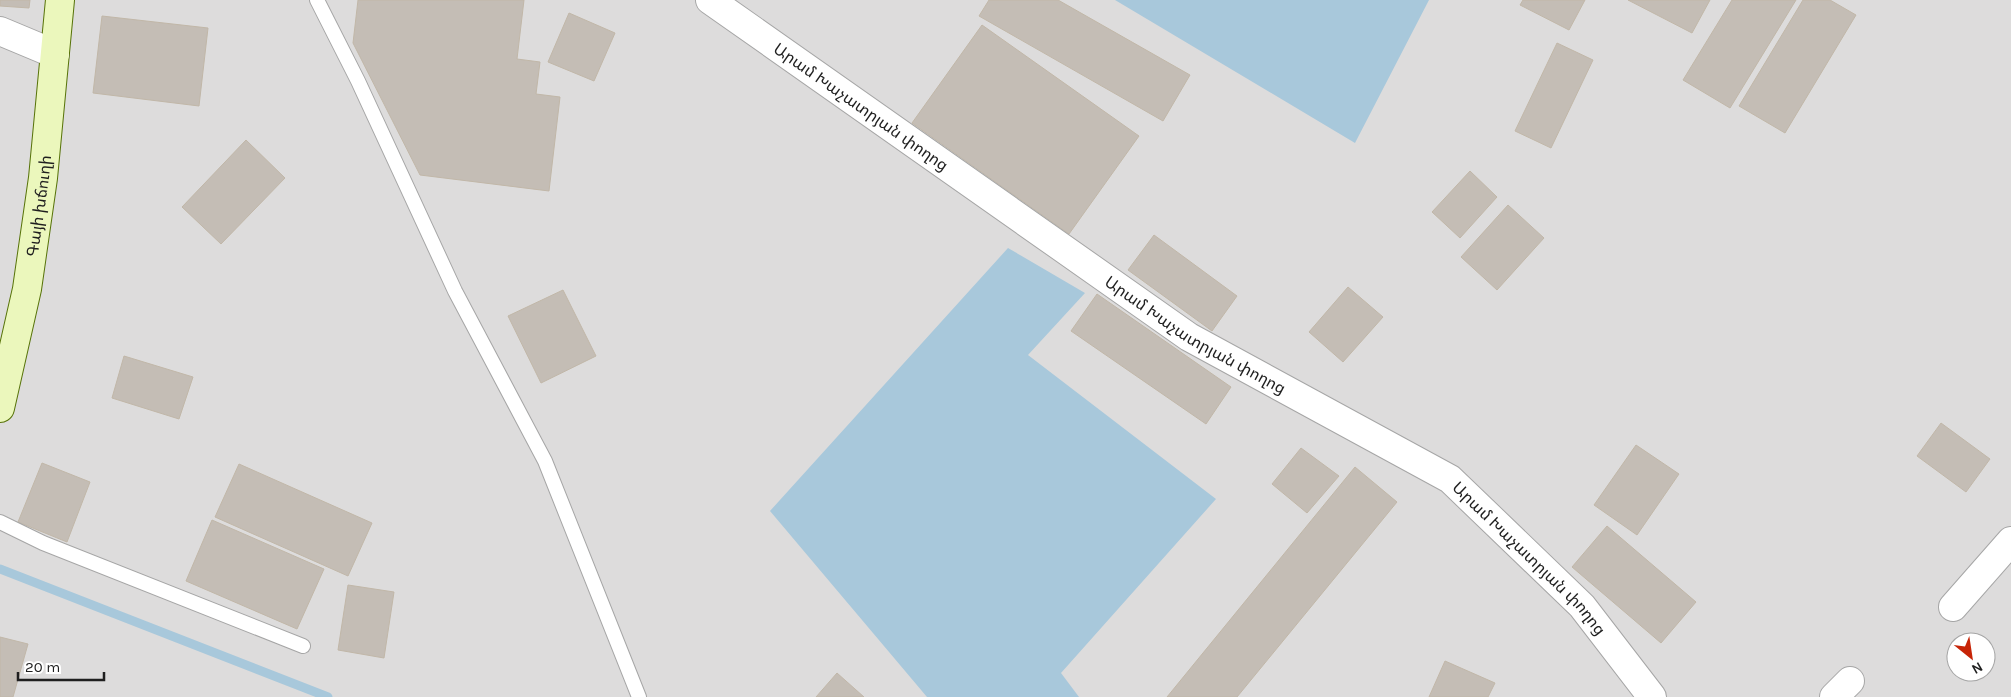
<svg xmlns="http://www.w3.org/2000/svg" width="2011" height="697" font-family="Karla,'Noto Sans Armenian',sans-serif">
  <rect width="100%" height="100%" fill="#efeee6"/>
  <!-- residential -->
  <path fill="#dddcdc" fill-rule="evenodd" d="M0,0H2011V697H0ZM1956,642H1986V672H1956Z"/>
  <!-- water -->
  <path fill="#a8c8db" d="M1115,0H1429L1355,143Z
    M1008,248L1085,293L1028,355L1216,499L1061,673L1079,697H927L770,511Z"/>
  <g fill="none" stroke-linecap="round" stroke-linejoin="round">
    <!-- stream -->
    <path stroke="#a8c8db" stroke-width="9" d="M0,569L328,697"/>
  </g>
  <!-- building -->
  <path fill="#c4bdb5" stroke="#c1b7a8" d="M0,0H30L29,8L0,6Z
    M358,0H524L517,59L540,62L536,94L560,97L549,191L420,175L353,43Z
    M989,0H1058L1190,75L1163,121L979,16Z
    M1523,0H1585L1569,30L1520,5Z
    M1628,0H1710L1692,33Z
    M1732,0H1796L1730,108L1683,80Z
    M1803,0H1830L1856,15L1785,133L1739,106Z
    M569,13L615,33L594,81L548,62Z
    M102,16L208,28L199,106L93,93Z
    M982,25L1139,136L1069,234L912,123Z
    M1557,43L1593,60L1551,148L1515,131Z
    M246,140L285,178L221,244L182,207Z
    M1470,171L1497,197L1460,238L1432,212Z
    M1508,205L1544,238L1497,290L1461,257Z
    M1154,235L1237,296L1212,331L1128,270Z
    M1348,287L1383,317L1343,362L1309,332Z
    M563,290L596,356L541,383L508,316Z
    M1097,294L1231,387L1206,424L1071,331Z
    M124,356L193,377L179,419L112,398Z
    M1941,423L1990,459L1966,492L1917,456Z
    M1636,445L1679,474L1637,535L1594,505Z
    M1301,448L1339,476L1307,513L1272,484Z
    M42,463L90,482L67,542L18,522Z
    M239,464L372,523L348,576L215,517Z
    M1355,467L1397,502L1237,697H1167Z
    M212,520L324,569L297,629L186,581Z
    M1607,526L1696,602L1661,643L1572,567Z
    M348,585L394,592L384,658L338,650Z
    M0,637L28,644L13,697H0Z
    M1445,661L1495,683L1488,697H1429Z
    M837,673L864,697H816Z"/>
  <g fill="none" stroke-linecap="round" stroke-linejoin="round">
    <defs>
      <path id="service" d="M317,0L358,81L455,291L545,461L639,697
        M0,522L43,543L303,646"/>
      <g id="minor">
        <path id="s1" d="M710,0L1189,337L1450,479L1582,606L1652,697"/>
        <path d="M0,31L55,54"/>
        <path d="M1953,607L2011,541"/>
        <path d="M1834,697L1850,681"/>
      </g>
      <g id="secondary">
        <path id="s2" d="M0,408L27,289L43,178L60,0"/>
      </g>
    </defs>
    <!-- service casing -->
    <use href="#service" stroke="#a6a6a6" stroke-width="16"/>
    <!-- minor casing -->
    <use href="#minor" stroke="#a6a6a6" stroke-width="30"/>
    <!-- secondary casing -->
    <use href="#secondary" stroke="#577309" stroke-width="30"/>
    <!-- service -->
    <use href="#service" stroke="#fff" stroke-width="14"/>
    <!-- minor -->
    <use href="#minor" stroke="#fff" stroke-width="28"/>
    <!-- secondary -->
    <use href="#secondary" stroke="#ebf7bc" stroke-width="28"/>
  </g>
  <g text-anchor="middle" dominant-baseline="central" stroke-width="4" stroke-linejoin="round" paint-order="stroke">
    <!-- street labels -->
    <g font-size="16" fill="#1f1f1f" stroke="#fff">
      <text stroke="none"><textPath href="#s1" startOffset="185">Արամ Խաչատրյան փողոց</textPath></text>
      <text stroke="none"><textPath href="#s2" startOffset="206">Գայի խճուղի</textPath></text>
      <text stroke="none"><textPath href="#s1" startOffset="590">Արամ Խաչատրյան փողոց</textPath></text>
      <text stroke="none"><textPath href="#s1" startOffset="995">Արամ Խաչատրյան փողոց</textPath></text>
    </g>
  </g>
  <!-- north arrow -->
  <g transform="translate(1971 657) rotate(150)"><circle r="24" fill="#ffffff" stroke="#a5a5a5"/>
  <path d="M0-4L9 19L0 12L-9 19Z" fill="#c72407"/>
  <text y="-8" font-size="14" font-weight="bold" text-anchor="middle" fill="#1f1f1f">N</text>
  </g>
  <!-- scale -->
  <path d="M18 672v8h86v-8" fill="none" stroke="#1f1f1f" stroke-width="2.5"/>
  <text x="25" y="672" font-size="15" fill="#1f1f1f" stroke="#ffffff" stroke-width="4" paint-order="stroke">20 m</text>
</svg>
